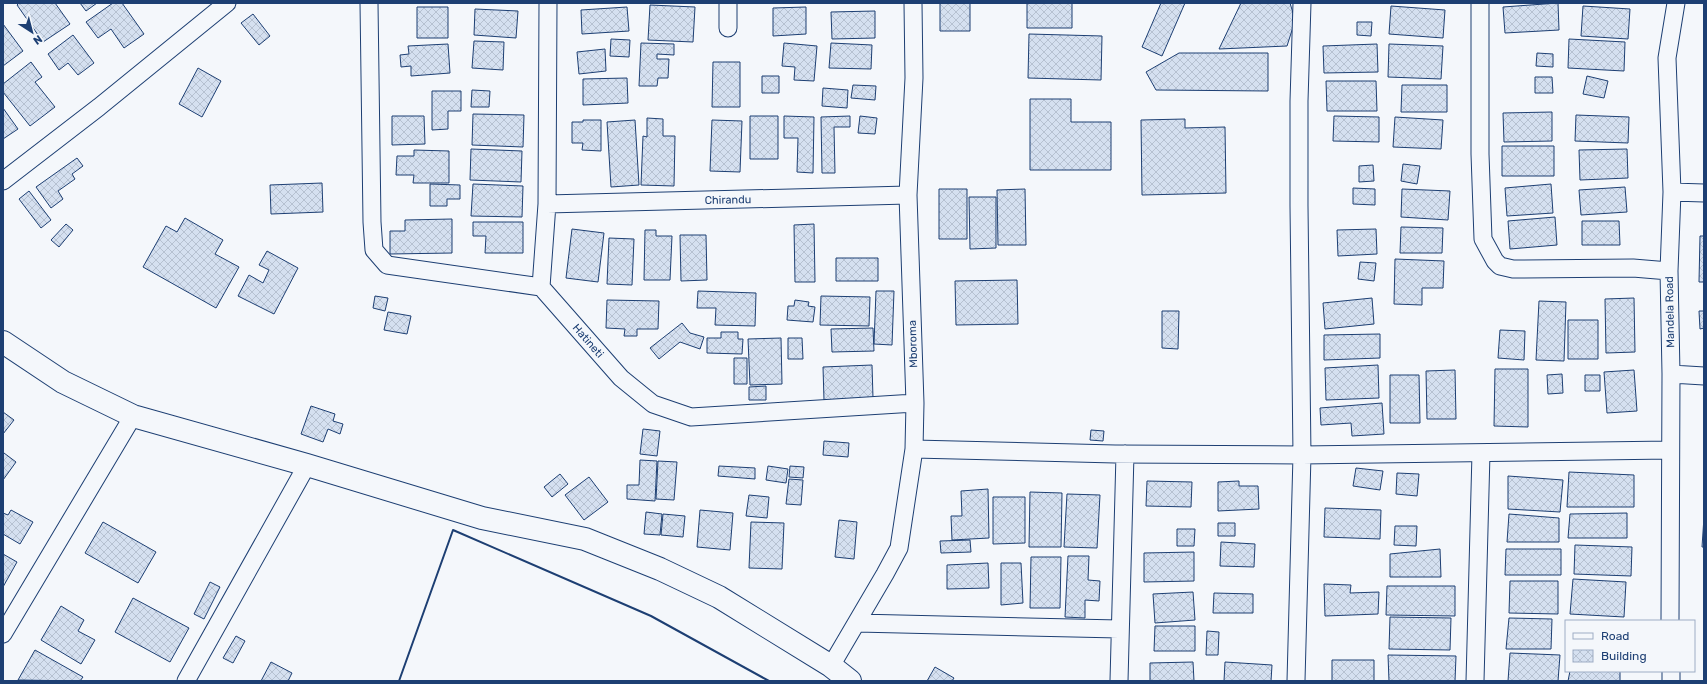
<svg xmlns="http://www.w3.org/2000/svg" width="1707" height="684" font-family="Rubik,sans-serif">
  <defs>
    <pattern id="building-cross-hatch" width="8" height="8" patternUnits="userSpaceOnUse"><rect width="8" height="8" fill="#d5e0f0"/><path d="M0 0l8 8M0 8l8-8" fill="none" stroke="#b6c1d1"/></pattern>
  </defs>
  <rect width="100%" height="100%" fill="#f4f7fb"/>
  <!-- building -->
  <path fill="url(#building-cross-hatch)" stroke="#1d3f73" d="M19,3H55L70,24L43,42L17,5Z
    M80,3H97L86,11Z
    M113,3H122L144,34L124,48L111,29L98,38L86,22Z
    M940,3H970V31H940Z
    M1027,3H1072V28H1027Z
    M1161,3H1185L1162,56L1142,47Z
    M1241,3H1290L1293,13V27L1287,46L1219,49Z
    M1558,3L1559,30L1505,33L1503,7Z
    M650,5L695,7L693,42L648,40Z
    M1391,6L1445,10L1443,38L1389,34Z
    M1583,6L1630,9L1628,39L1581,36Z
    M417,7H448V38H417Z
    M627,7L629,31L582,34L581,10Z
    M806,7V34L773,36V8Z
    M475,9L518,11L516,38L474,35Z
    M875,11V38L832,39L831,12Z
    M253,14L270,36L259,45L241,23Z
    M1357,22H1372L1371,36L1357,35Z
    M3,24L23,51L3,66Z
    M1029,34L1102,36L1101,80L1028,78Z
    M73,35L94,63L78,75L68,63L59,70L48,54Z
    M611,39L630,40L629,57L610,56Z
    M1569,39L1625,42L1624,71L1568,68Z
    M474,41L504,42L503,70L472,68Z
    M641,43L674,44V55L657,54V59H669L668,78H658L657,86H639Z
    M784,43L817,46L814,81L794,80L795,67L782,66Z
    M831,43L872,45L871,69L829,68Z
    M448,44L450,73L411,76V66L401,67L400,55L409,54L408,46Z
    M1377,44L1378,72L1324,73L1323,46Z
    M1389,44L1443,46L1441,79L1388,77Z
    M605,49L606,71L579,74L577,52Z
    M1179,53H1268V91L1156,90L1146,72Z
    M1537,53L1553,54V67L1536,66Z
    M31,62L42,77L35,82L55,107L30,126L3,92V84Z
    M713,62H740V107H712Z
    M198,68L221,81L202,117L179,104Z
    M762,76H779V93H762Z
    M1587,76L1608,81L1604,98L1583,94Z
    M1535,77H1552L1553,93H1535Z
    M627,78L628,103L583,105V79Z
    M1326,81H1376L1377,111H1327Z
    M853,85L876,86L875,100L851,98Z
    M1402,85H1447V112H1401Z
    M823,88L848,90L847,108L822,106Z
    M472,90L490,91L489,107H471Z
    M432,91H461V111H448V129L432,130Z
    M1030,99H1071V122H1111V170H1030Z
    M3,108L18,129L3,139Z
    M1552,112V141L1504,142L1503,113Z
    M473,114L524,115L523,147L472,145Z
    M1576,115L1629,117L1628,143L1575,141Z
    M392,116H424L425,144L392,145Z
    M750,116H778V159H750Z
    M784,116L814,117L813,173L797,172L798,138H784Z
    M850,116V127H834L835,173H822L821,117Z
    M860,116L877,118L875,134L858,133Z
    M1334,116L1379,117V142L1333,141Z
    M1395,117L1443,120L1441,149L1393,147Z
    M647,118L663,119V136H675L674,186L641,185L643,136L647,137Z
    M1185,119V128L1225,127L1226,193L1142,195L1141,120Z
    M583,120H601V151L582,150L583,143H572V122H583Z
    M635,120L639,185L611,187L607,122Z
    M712,120L742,121L740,172L710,171Z
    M1502,146H1554V176H1502Z
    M471,149L522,151L521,182L470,180Z
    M1627,149L1628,178L1580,180L1579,150Z
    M414,150L449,151V183H413L414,175H396L397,156H414Z
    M77,158L83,166L72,174L75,179L58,191L63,199L51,208L36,187Z
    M1403,164L1420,166L1417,184L1401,181Z
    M1373,165L1374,181L1359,182V166Z
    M322,183L323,212L271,214L270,185Z
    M430,184L460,185V199H447V206H430Z
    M473,184L523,186L522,217L471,216Z
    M1551,184L1553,213L1507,216L1505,188Z
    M1625,187L1627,212L1581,215L1579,190Z
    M1353,188L1375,189V205L1353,204Z
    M939,189H967V239H939Z
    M1025,189L1026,245H998L997,190Z
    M1402,189L1450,191L1448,220L1401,217Z
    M29,191L51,220L41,228L19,199Z
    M969,197H996V248L970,249Z
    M1555,217L1557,245L1510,249L1508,221Z
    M185,218L223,240L215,254L239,267L216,308L143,267L166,226L177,232Z
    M452,219V253L390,254V231H405V220Z
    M1582,221H1619L1620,245H1582Z
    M473,222H523V253H485L486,236H473Z
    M66,224L73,230L59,247L51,240Z
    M814,224L815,282H795L794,225Z
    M1401,227L1443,228L1442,253H1400Z
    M572,229L604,233L598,282L566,278Z
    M1376,229L1377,254L1338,256L1337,230Z
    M645,230H656V236H672L670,280H644Z
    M680,235H706L707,280L681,281Z
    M1700,236H1704V282H1699Z
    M609,238L634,239L632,285L607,284Z
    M267,251L298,268L274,314L238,296L249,275L263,283L269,270L259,265Z
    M836,258H878V281H836Z
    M1395,259L1444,261L1443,288H1422V305L1394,304Z
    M1360,262L1376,263L1374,281L1358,279Z
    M1017,280L1018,324L956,325L955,281Z
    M698,291L756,293L755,326L715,325L716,308H697Z
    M876,291H894L892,345L874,344Z
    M375,296L388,298L385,311L373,308Z
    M821,296L870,297L869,326L820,325Z
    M1372,298L1374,324L1325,329L1323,303Z
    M1634,298L1635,352L1606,353L1605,299Z
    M607,300L659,301L658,329H637V336H624L625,329L606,328Z
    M795,300L809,302L808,306L815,307L813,322L787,320L788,306H794Z
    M1539,301L1566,302L1564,361L1536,360Z
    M1162,311H1179L1178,349L1162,348Z
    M1699,311H1704V328L1700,329Z
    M388,312L411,316L407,334L384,330Z
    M1568,320H1598V359H1568Z
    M682,323L690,333L704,337L700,349L680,342L659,359L650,348Z
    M873,328L874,351L832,352L831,329Z
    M1500,330L1525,331L1524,360L1498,358Z
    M721,332H738V339H743L742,354L707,353V338H721Z
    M1380,334V358L1324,360V335Z
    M781,338L782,384L750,385L748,339Z
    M788,338H802L803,359H788Z
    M734,358H747V384H734Z
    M872,365L873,398L824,400L823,367Z
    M1378,365L1379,398L1326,400L1325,368Z
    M1495,369H1528V427L1494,426Z
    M1455,370L1456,419H1427L1426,371Z
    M1634,370L1637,411L1607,413L1604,372Z
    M1562,374L1563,393L1548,394L1547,375Z
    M1390,375H1419L1420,423H1390Z
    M1585,375H1600V391H1585Z
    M766,386V400H749V387Z
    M1382,403L1384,434L1352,436L1351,423L1321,425L1320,408Z
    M311,406L335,414L333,421L343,424L340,434L328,429L323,442L301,434Z
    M3,412L14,420L3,434Z
    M643,429L660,431L657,456L640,454Z
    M1091,430L1104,431L1103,441L1090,440Z
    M824,441L849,443L848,457L823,455Z
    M4,453L16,462L3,480V454Z
    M640,460L657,461L655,501L627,499V485H639Z
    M658,461L677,462L674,500L656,499Z
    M719,466L755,468V479L718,476Z
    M768,466L788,469L786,483L766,480Z
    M790,466L804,467L803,478L789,477Z
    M1356,468L1383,471L1380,490L1353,486Z
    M1569,472L1634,475V507H1567Z
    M1397,473L1419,474L1417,496L1396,494Z
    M560,474L568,484L552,497L544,487Z
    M1508,476L1563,480L1560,512L1508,509Z
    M589,477L608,502L584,520L565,495Z
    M789,479L803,480L801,505L786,504Z
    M1147,481L1192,482L1191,507L1146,506Z
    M1239,481V486H1258L1259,509L1218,511V482Z
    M988,489L989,538L952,540L951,516H962L961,491Z
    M1030,492L1062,493L1061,547H1029Z
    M1067,494L1100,495L1097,548L1064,547Z
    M749,495L769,497L767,518L746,516Z
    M993,497H1025V543L993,544Z
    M1325,508L1381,510L1380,539L1324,537Z
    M11,510L33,522L20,544L3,534V513L8,515Z
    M700,510L733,513L730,550L697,547Z
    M646,512L662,514L660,535L644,534Z
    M1627,513V538H1568L1570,514Z
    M663,514L685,516L683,537L661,535Z
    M1509,514L1559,518V542H1507Z
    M1704,517V547H1702Z
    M839,520L857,522L854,559L835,557Z
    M103,522L156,552L138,583L85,553Z
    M751,522L784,523L782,569L749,568Z
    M1218,523H1235V536H1218Z
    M1395,526H1417L1416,546L1394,545Z
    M1177,529H1195L1194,546H1177Z
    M970,540L971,552L941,553L940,541Z
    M1221,542L1255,544L1254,567L1220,566Z
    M1575,545L1632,547L1631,576L1574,574Z
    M1440,549L1441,577H1390V554Z
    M1506,549H1561V575H1505Z
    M1194,552V581L1144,582V553Z
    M3,554L17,562L3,587Z
    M1068,556H1089L1088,580L1100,581L1099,601L1085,600V618L1065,617Z
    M1031,557H1061L1060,608H1030Z
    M988,563L989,588L947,589V565Z
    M1001,563H1021L1023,603L1001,605Z
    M1573,579L1626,582L1624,617L1570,614Z
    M1510,581H1558V614L1509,613Z
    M210,582L220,587L204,619L194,614Z
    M1324,584L1351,585L1350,593L1379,592L1378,614L1325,616Z
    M1387,586H1455V616L1386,615Z
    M1193,592L1195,620L1155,623L1153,594Z
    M1214,593L1253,594V613H1213Z
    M133,598L189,628L170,662L115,632Z
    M61,606L84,620L78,631L95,640L81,664L41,640Z
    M1390,617L1451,618L1450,650L1389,649Z
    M1509,618L1552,619L1551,649H1506Z
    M1155,626H1195V651H1154Z
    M1207,631L1219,632L1218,655H1206Z
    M236,636L245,641L233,663L223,658Z
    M35,650L83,677L80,681L18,680Z
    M1510,653L1560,655L1558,681H1508Z
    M1388,655L1456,656L1455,681H1389Z
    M1332,660H1374V681H1332Z
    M271,662L292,673L288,681H261Z
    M1193,662L1194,681H1150V663Z
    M1225,662L1272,665L1271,681H1224Z
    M935,667L954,678L952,681H927Z
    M1570,671H1620V681H1568Z"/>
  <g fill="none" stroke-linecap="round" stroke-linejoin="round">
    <defs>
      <path id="street" d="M369,3L372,222L374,250L387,265L541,287
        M548,3L547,204L541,287L621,378L653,404L691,417L915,403
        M1480,3V154L1483,239L1495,261L1500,266L1513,269L1633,268L1669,271
        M728,28V3
        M3,181L99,107L227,3
        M1672,192L1704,193
        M547,204L908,195
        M1671,374L1704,376
        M914,449L1115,454L1302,455L1670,450
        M1670,621L1671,374L1669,271L1672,192L1667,58L1676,3
        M857,623L1119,629
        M3,634L133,416
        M831,666L885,574L899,548L914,449L915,403L908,195L914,78L913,3
        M1671,671V681
        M186,681L307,465
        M1119,681L1125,454
        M1296,681L1302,455L1299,206V101L1302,3
        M1475,681L1481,453"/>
      <path id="secondary" d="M3,342L63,382L133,416L307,465L482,518L585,539L660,569L719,597L831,666L850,681"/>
    </defs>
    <!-- street casing -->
    <use href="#street" stroke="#1d3f73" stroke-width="19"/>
    <!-- secondary casing -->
    <use href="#secondary" stroke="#1d3f73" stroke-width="24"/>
    <!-- street -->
    <use href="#street" stroke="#f4f7fb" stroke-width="17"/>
    <!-- secondary -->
    <use href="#secondary" stroke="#f4f7fb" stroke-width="22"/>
    <!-- wall -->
    <path stroke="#1d3f73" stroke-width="2" d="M399,681L453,530L651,616L769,681"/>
  </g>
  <g text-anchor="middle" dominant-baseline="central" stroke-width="3" stroke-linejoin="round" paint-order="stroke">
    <!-- street labels -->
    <g font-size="11" fill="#1d3f73" stroke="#f4f7fb">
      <text transform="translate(728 200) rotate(-1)">Chirandu</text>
      <text transform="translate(1670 312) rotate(-91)">Mandela Road</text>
      <text transform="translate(588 341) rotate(49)">Hatineti</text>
      <text transform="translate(913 344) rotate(-92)">Mboroma</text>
    </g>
  </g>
  <!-- border -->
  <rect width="1707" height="684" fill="none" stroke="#1d3f73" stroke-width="8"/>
  <!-- legend -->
  <rect x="1565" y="620" width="130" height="52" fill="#f4f7fb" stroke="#9eadc5"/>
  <rect x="1573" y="633" width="20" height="6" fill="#f4f7fb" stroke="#9eadc5"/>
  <text x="1601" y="640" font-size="12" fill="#1d3f73">Road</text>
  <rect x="1573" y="650" width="20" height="12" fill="url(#building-cross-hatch)" stroke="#9eadc5"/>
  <text x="1601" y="660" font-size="12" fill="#1d3f73">Building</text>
  <!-- north arrow -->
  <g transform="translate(32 32) rotate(144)" stroke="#f4f7fb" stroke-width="3" paint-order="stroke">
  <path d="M0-3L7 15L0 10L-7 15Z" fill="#1d3f73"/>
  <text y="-6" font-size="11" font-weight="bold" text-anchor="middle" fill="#1d3f73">N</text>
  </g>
</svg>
